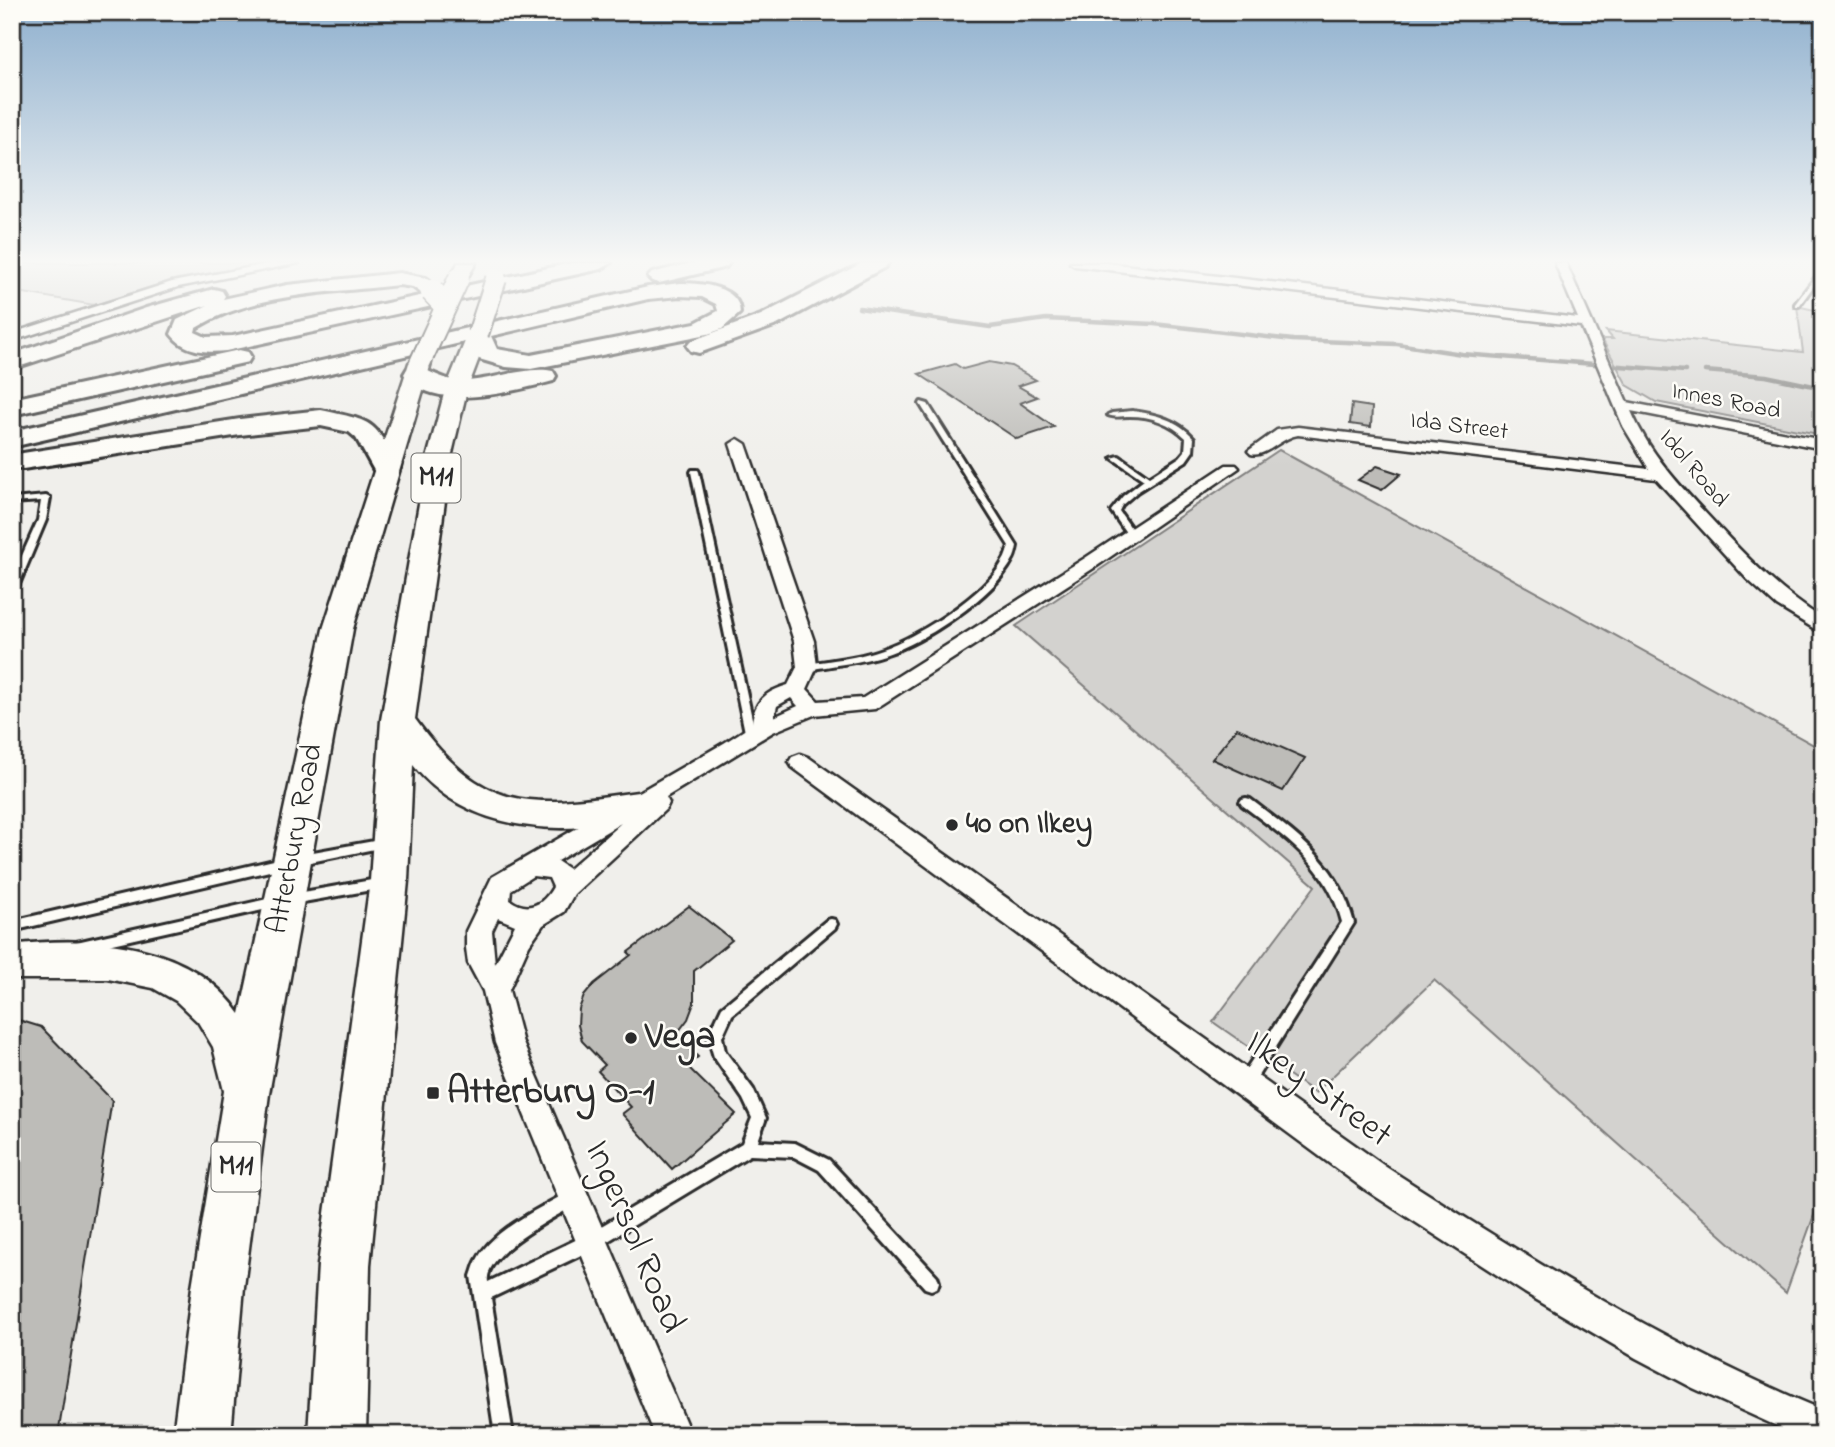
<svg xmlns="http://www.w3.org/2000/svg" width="1835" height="1447" font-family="'Indie Flower',sans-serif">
  <rect width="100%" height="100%" fill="#f0efeb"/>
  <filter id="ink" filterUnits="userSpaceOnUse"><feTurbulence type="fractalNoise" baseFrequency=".0143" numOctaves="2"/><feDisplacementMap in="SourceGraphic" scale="14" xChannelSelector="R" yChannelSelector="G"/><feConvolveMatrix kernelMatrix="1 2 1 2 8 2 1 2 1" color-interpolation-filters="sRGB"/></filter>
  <g filter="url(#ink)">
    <!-- green -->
    <path fill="#d3d2cf" stroke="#7f7e7d" stroke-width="2" d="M12,263H272L177,279L94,305L12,291Z
      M1797,306L1823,312V435L1656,402L1627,385L1602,339H1613L1606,331L1803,352Z
      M1279,450L1823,750V1190L1786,1293L1434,980L1315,1093L1213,1022L1315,886L1016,626Z"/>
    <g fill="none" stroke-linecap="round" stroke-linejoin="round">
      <!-- stream -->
      <path stroke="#777775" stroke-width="4.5" d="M859,308L990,327L1046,319L1154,324L1293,340L1397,344L1462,354L1685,371
        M1705,371L1766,376L1823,388"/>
    </g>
    <!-- building -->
    <path fill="#bdbcb8" stroke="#2b2b2b" stroke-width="2" d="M989,362L1011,366L1036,380L1018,386L1037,397L1020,403L1054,427L1017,439L919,374L955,364L963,369Z
      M1352,404L1372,407L1371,427L1350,424Z
      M1377,466L1401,474L1382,490L1358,480Z
      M1237,728L1305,758L1283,791L1212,759Z
      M689,906L732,940L694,971V1003L688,1019L676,1035L698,1057L687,1066L736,1114L672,1169L622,1114L631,1107L598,1071L605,1065L582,1041L578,1025L579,1009L584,996L594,984L631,955L628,952Z
      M12,1018L41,1027L112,1100L58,1435H12Z"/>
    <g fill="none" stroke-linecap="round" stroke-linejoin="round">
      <defs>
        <path id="lane" d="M1823,267V273L1799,306H1795V304Z
          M921,402L928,404L1017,546C1016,551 1015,557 1012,561C993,597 925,642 887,654C861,663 834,665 807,670L804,669L802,667L807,664C832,660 858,658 882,649C917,637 985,595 1003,561C1006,557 1007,551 1009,546L920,404Z
          M1132,411C1156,414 1178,420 1194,438L1193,451L1186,461L1137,492L1122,505L1119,511L1136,535L1132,538L1129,537L1111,511L1123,496L1144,480L1112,458L1119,456L1149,477L1180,457L1185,451L1186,438C1171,423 1151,416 1130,416C1122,416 1115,418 1108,415L1112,413Z
          M692,470H698L699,472L756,737L751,741L746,737L691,472Z
          M46,496L50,498L46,520L17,589L12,592V578L38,520L41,501L12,503V499Z
          M1246,798L1250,799C1297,835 1339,863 1354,923L1251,1087L1246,1089L1241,1087L1239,1082L1241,1077L1342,922C1328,866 1286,838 1242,805L1240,802L1242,799Z
          M385,839L389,840L391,843L389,846L291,866L12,931V921L291,856Z
          M383,878L387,880L389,883L387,886L383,888L292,904L288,902L286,899L288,896L292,894Z
          M276,897L280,899L282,902L280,905L276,907L81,951L76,950L75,946L76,942L81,941Z
          M831,919L835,920L837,924L835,928L732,1015L722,1037L725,1051L753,1089L766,1118L758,1141L795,1143L829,1160L937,1276L939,1282L937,1288L931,1290L925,1288L819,1170L794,1157L750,1155L598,1247L491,1298L513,1435H495L471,1276C473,1271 474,1265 477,1260C492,1230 539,1209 566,1193L572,1190L578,1193L580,1198L578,1203C556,1217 483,1253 488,1282L586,1235L742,1143L752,1118L743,1099L714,1057L708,1037L722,1007L827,920Z"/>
        <path id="street" d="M273,263H299L178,287L12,341V333L172,282Z
          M1070,263H1107L1578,318L1555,263H1566L1627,402L1823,440V449L1631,411C1649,453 1680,486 1711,519C1746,557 1779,591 1823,619V634L1777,606L1747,579L1656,479L1298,435C1279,438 1266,458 1251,454L1248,451L1277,430L1298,427L1649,469L1623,426L1581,326L1075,266Z
          M738,439L746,444L814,641L817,667L807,689L818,701L863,698L1085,558L1226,465H1236L1239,468L1097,566L875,709L814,715L773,732L666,797L669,803L666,809L574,894L564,912L543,925L529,945L509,990L523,1043L691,1435H655L495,1043L483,991L468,963L466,948V931L492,877L724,743L752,725C753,701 767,691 788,685L797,667L794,641L730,444ZM791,698L798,706L774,717L777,706ZM621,823L569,869L557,861ZM533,876L549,878L553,887C543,905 528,913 510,900L511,890ZM498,918L515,925L495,964L492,931Z
          M800,754L808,757L1386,1167C1527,1258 1668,1346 1823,1410V1435H1796L1693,1388L1636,1358L1525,1293L1364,1189L792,767L789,762L792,757Z"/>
        <path id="primary" d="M458,263H476L465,282L459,283L450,278Z
          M478,328L485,330L488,334L467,390L451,458L415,719C485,815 529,807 638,792L651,796L656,805L651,814C570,839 469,835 413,765L408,881L370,1265L366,1435H308L318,1265L370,881L381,720L427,458L445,390L468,334L471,330Z
          M420,357L427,359L431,363L353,629L269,1094L244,1287L231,1435H173L192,1287L224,1091L213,1047L198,1022L176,1001L153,988L108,979H12V945C91,935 192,942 240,1014L323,629L409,363L413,359Z"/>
        <path id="highway" d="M571,263H611L601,269L226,351C206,353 184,352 171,334L177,320L208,305L12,369V354L146,308L214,289L222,291L225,296L223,299L287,285L399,273L426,278L443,291ZM399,285L413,287L424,295L233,336L206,337L195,332L196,328C255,292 332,293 399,285Z
          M691,263H729L726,267L659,283L652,281L648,277L652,273Z
          M862,263H888L885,267L777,325L699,353L691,351L687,346L691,341L761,315Z
          M680,283C700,283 740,286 740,313L722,329L708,334L531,369L506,367L479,359L469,341L12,447V431L648,287ZM680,296L702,297L716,304L718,311L695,323L531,355L497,349L491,336L648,299Z
          M239,350L248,352L251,357L248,362L12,415V399Z
          M416,367C433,371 445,382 464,381C491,381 528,365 553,371L556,376L553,381C515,391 431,414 404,374L407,369Z
          M321,410C376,422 372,419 400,468L396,474L386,477L376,474L356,438L349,432L321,426L240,435L23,469L12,466L13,455L23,453L240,419Z"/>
      </defs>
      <!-- lane casing -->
      <use href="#lane" stroke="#2b2b2b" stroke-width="6"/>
      <!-- street casing -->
      <use href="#street" stroke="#2b2b2b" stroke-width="5"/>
      <!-- primary casing -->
      <use href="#primary" stroke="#2b2b2b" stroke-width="5"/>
      <!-- highway casing -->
      <use href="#highway" stroke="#2b2b2b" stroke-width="6"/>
      <!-- lane -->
      <use href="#lane" fill="#fdfcf7" fill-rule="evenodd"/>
      <!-- street -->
      <use href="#street" fill="#fdfcf7" fill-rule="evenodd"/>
      <!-- primary -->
      <use href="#primary" fill="#fdfcf7" fill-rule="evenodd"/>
      <!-- highway -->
      <use href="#highway" fill="#fdfcf7" fill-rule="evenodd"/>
      <defs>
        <path id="primary-bridge" d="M478,334L496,279
          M420,363L459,278"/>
        <path id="highway-bridge" d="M432,291L445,305"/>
      </defs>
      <!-- primary-bridge casing -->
      <use href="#primary-bridge" stroke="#2b2b2b" stroke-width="24" stroke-linecap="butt"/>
      <!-- highway-bridge casing -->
      <use href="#highway-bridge" stroke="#2b2b2b" stroke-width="26" stroke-linecap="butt"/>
      <!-- primary-bridge -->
      <use href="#primary-bridge" stroke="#fdfcf7" stroke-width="20"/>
      <!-- highway-bridge -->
      <use href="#highway-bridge" stroke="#fdfcf7" stroke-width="23"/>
    </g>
  </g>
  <!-- sky -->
  <linearGradient id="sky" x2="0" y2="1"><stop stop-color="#8fb0ce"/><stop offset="0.56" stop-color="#f8f8f6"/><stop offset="1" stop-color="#f8f8f6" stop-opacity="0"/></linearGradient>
  <rect width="1835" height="466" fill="url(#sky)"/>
  <!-- markers -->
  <g fill="#2b2b2b" stroke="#fdfcf7" stroke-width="2.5">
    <circle cx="952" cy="825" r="7"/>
    <circle cx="631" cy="1038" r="7"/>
    <rect x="426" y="1086" width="14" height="14" rx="3.5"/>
  </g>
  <g text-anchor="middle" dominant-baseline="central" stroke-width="5" stroke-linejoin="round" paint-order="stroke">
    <!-- far-street labels -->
    <g font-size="24" fill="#2b2b2b" stroke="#fdfcf7">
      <text transform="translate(1726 402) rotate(11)">Innes Road</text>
      <text transform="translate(1459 427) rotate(7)">Ida Street</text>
      <text transform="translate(1693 469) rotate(50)">Idol Road</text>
    </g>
    <!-- shield labels -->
    <g fill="#fdfcf7" stroke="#6a6a68" stroke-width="2">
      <rect x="411.5" y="453.5" width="49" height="49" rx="5"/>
      <rect x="211.5" y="1142.5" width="49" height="49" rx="5"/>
    </g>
    <g font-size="28" font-weight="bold" fill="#2b2b2b">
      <text x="436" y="478">M11</text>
      <text x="236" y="1167">M11</text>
    </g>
    <!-- poi labels -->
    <g font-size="30" font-weight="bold" fill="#2b2b2b" stroke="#fdfcf7" text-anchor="start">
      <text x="966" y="825">40 on Ilkey</text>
    </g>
    <!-- street labels -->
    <g font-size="30" fill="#2b2b2b" stroke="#fdfcf7">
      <text transform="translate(296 839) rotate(-79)">Atterbury Road</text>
    </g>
    <!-- near-poi labels -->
    <g font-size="37" font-weight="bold" fill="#2b2b2b" stroke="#fdfcf7" text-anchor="start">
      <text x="645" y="1038">Vega</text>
      <text x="447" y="1093">Atterbury O-1</text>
    </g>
    <!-- near-street labels -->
    <g font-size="37" fill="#2b2b2b" stroke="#fdfcf7">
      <text transform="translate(1318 1090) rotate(36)">Ilkey Street</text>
      <text transform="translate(634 1237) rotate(67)">Ingersol Road</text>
    </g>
  </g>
  <!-- margin -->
  <rect width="1835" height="1447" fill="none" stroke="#fdfcf7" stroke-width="42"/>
  <rect x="21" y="21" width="1793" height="1405" fill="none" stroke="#2b2b2b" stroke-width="2.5" filter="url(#ink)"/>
</svg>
